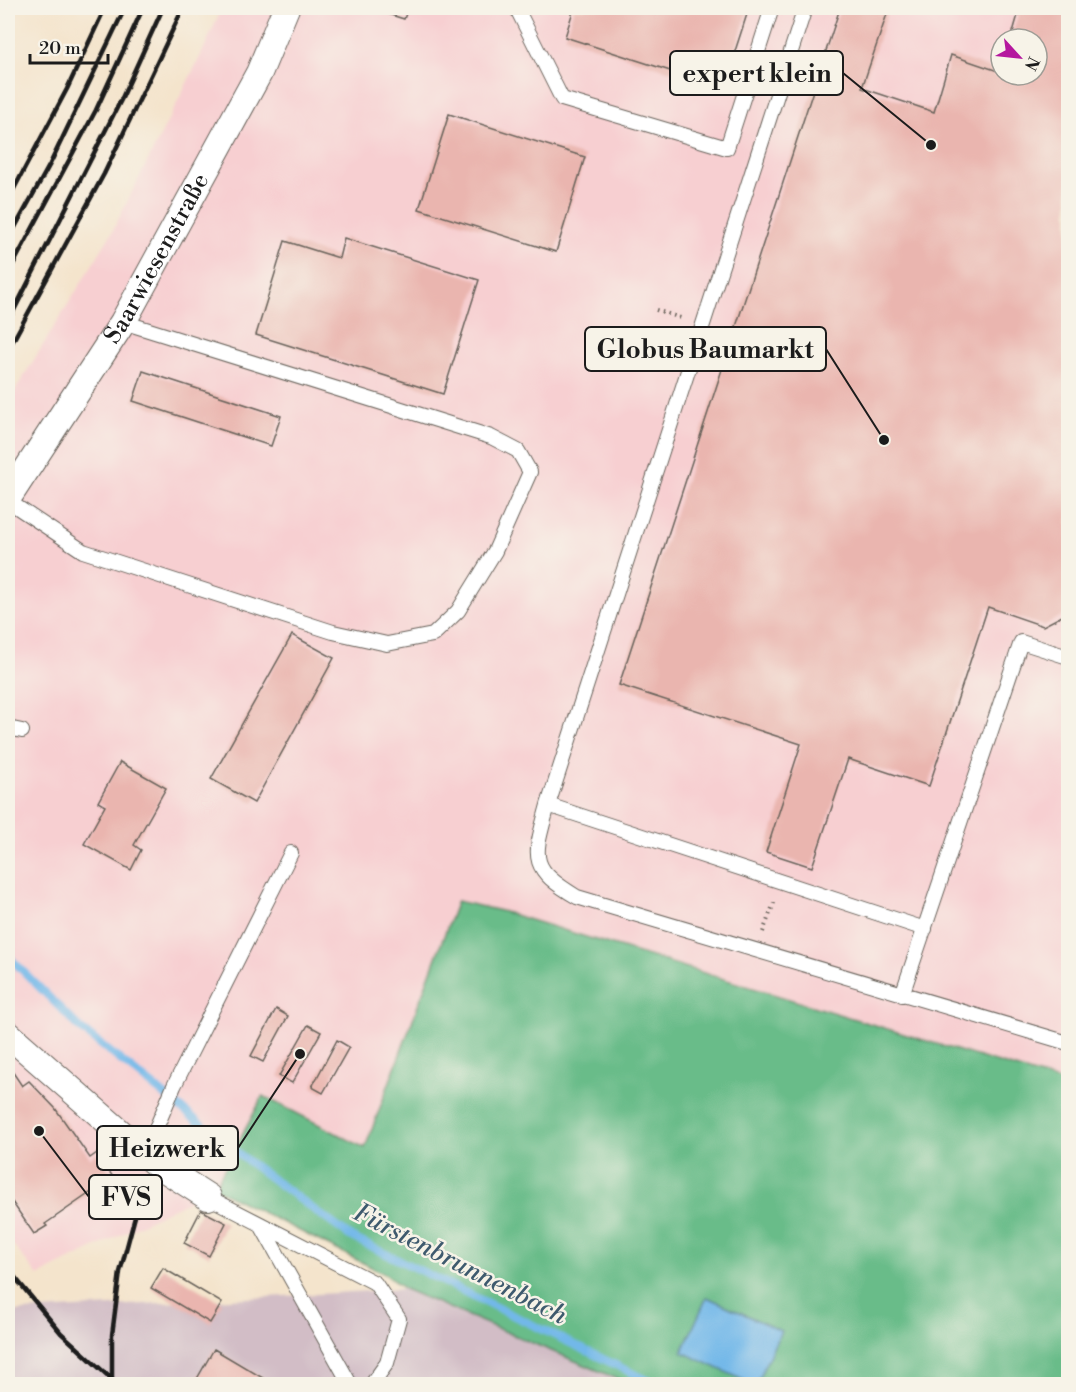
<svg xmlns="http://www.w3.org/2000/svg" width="1076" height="1392" font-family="'Libre Bodoni',serif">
  <rect width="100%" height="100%" fill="#f7f3e8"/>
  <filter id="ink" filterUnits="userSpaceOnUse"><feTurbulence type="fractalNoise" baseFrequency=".0167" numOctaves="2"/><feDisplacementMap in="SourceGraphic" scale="12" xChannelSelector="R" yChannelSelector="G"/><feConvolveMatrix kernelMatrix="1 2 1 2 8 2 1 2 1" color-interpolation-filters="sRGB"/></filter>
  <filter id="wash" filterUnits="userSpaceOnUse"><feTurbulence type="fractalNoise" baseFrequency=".008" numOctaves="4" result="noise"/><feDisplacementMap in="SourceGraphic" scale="24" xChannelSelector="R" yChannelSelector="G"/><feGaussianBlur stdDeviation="1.35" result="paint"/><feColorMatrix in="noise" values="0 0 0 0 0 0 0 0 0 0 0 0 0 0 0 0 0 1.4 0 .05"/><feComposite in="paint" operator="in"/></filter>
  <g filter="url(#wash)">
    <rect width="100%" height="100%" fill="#f4e4cc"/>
    <!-- built -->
    <path fill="#f7cfd1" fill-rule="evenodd" d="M222,8H1068V1084L501,911L457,901L365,1149L263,1096L214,1188L38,1276L8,1239V402L110,236L201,55ZM1001,39H1037V75H1001Z"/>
    <!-- industrial -->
    <path fill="#d2bdc6" d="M404,1289L630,1384H8V1312Z"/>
    <!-- forest -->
    <path fill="#69bc89" stroke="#426c52" stroke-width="1.5" d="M457,901L501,911L1068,1084V1384H630L404,1289L385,1274L214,1188L263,1096L365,1148Z"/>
    <!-- water -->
    <path fill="#72b8e9" stroke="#476a82" stroke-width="1.5" d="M707,1297L781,1331L756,1384H752L682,1352Z"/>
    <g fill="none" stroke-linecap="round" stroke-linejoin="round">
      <!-- stream -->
      <path stroke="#72b8e9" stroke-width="8" d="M8,956L81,1029L249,1162L351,1237L655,1384"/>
    </g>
    <g id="blocks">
      <!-- building -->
      <path fill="#eab5af" d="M369,8H408L404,19Z
        M574,8H749L723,88L565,37Z
        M840,8H889L862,88L934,112L951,55L1001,72V75H1037V39H1011L1020,8H1068V613L1043,626L988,607L929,786L848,759L812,867L766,852L801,744L619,685Z
        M449,114L585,157L556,252L419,209Z
        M344,238L479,280L443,394L256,335L285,241L339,258Z
        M143,371L281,416L271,446L133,401Z
        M292,635L334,658L254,803L211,779Z
        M120,762L166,788L134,845L141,850L131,870L84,844L105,806L98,802Z
        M276,1009L288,1016L263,1062L251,1056Z
        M308,1025L321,1032L292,1083L279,1076Z
        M337,1040L349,1047L323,1093L312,1087Z
        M8,1065L22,1086L29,1081L55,1108L90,1158L97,1153L113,1177L45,1224L47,1226L34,1234L8,1196Z
        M201,1210L226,1223L209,1256L184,1243Z
        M163,1268L222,1303L210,1323L151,1288Z
        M214,1349L273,1384H194Z"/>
    </g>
  </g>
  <g filter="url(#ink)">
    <use href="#blocks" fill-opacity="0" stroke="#68625a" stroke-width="1.5"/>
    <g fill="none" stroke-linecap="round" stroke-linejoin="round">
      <defs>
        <path id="lane" d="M520,8L519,13L562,99L727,148L772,8
          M805,8L548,805C534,857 527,867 577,897L1068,1043
          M8,501L83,551L333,632L387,644L433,635L458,611L495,551L530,472L518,451L491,437L123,322
          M8,728L22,731
          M548,805L925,929
          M902,995L1021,642L1068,657
          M155,1163L157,1126L174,1086L291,853
          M208,1197L375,1283L399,1319L387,1363L372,1384
          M261,1225L350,1384"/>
        <g id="street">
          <path id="s1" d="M8,498L123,322L259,73L286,8"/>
          <path d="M8,1034L155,1163L208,1197"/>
        </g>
      </defs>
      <!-- lane casing -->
      <use href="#lane" stroke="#68625a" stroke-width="16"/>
      <!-- street casing -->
      <use href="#street" stroke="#68625a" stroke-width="28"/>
      <!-- path -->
      <path stroke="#68625a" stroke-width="4" stroke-dasharray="1.5 4.5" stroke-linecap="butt" d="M656,310L684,319
        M763,932L775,900"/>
      <!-- lane -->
      <use href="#lane" stroke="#fff" stroke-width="14"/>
      <!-- street -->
      <use href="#street" stroke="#fff" stroke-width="26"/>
      <!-- rail -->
      <path stroke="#1c1c1c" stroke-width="4.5" d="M8,200L67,89L105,8
        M8,240L50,164L125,8
        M8,274L96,110L143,8
        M8,322L122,98L163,8
        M8,350L104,174L183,8
        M8,1269L61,1333L117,1384
        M112,1384V1335L120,1272L142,1191"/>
    </g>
  </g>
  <g text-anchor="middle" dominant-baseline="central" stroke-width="5" stroke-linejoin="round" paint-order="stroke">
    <!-- street labels -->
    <g font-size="24" fill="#1c1c1c" stroke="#f7f3e8">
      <text stroke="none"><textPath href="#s1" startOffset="282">Saarwiesenstraße</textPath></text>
    </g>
    <!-- water labels -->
    <g font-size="26" font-style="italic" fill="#3e5a6e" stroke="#f7f3e8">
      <text transform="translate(460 1264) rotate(27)">Fürstenbrunnenbach</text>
    </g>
  </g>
  <!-- callouts -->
  <path fill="none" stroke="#1c1c1c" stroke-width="2" d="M931 145L843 73M884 440L826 349M300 1054L238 1148M39 1131L89 1197"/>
  <g fill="#1c1c1c" stroke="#f7f3e8" stroke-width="2">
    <circle cx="931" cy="145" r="6"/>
    <circle cx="884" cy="440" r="6"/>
    <circle cx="300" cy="1054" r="6"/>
    <circle cx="39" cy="1131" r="6"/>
  </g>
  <g fill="#f7f3e8" stroke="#1c1c1c" stroke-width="2">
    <rect x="670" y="51" width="173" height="44" rx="6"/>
    <rect x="585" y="327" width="241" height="44" rx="6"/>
    <rect x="97" y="1126" width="141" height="44" rx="6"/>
    <rect x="89" y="1175" width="73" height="44" rx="6"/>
  </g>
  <g font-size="26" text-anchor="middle" font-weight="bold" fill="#1c1c1c">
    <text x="757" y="82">expert klein</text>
    <text x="705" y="358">Globus Baumarkt</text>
    <text x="167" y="1157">Heizwerk</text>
    <text x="126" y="1206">FVS</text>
  </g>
  <!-- margin -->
  <rect width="1076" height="1392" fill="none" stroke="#f7f3e8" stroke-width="30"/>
  <!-- north arrow -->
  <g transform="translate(1019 57) rotate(117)"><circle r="28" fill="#f7f3e8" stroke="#9f9d96" stroke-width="1.5"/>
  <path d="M0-4.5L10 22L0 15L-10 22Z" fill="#b5179e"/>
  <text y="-9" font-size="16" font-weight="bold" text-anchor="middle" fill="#1c1c1c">N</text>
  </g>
  <!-- scale -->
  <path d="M30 54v9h78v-9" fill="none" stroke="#1c1c1c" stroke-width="3"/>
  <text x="39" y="54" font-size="18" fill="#1c1c1c" stroke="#f7f3e8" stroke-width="4.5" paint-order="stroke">20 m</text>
</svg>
